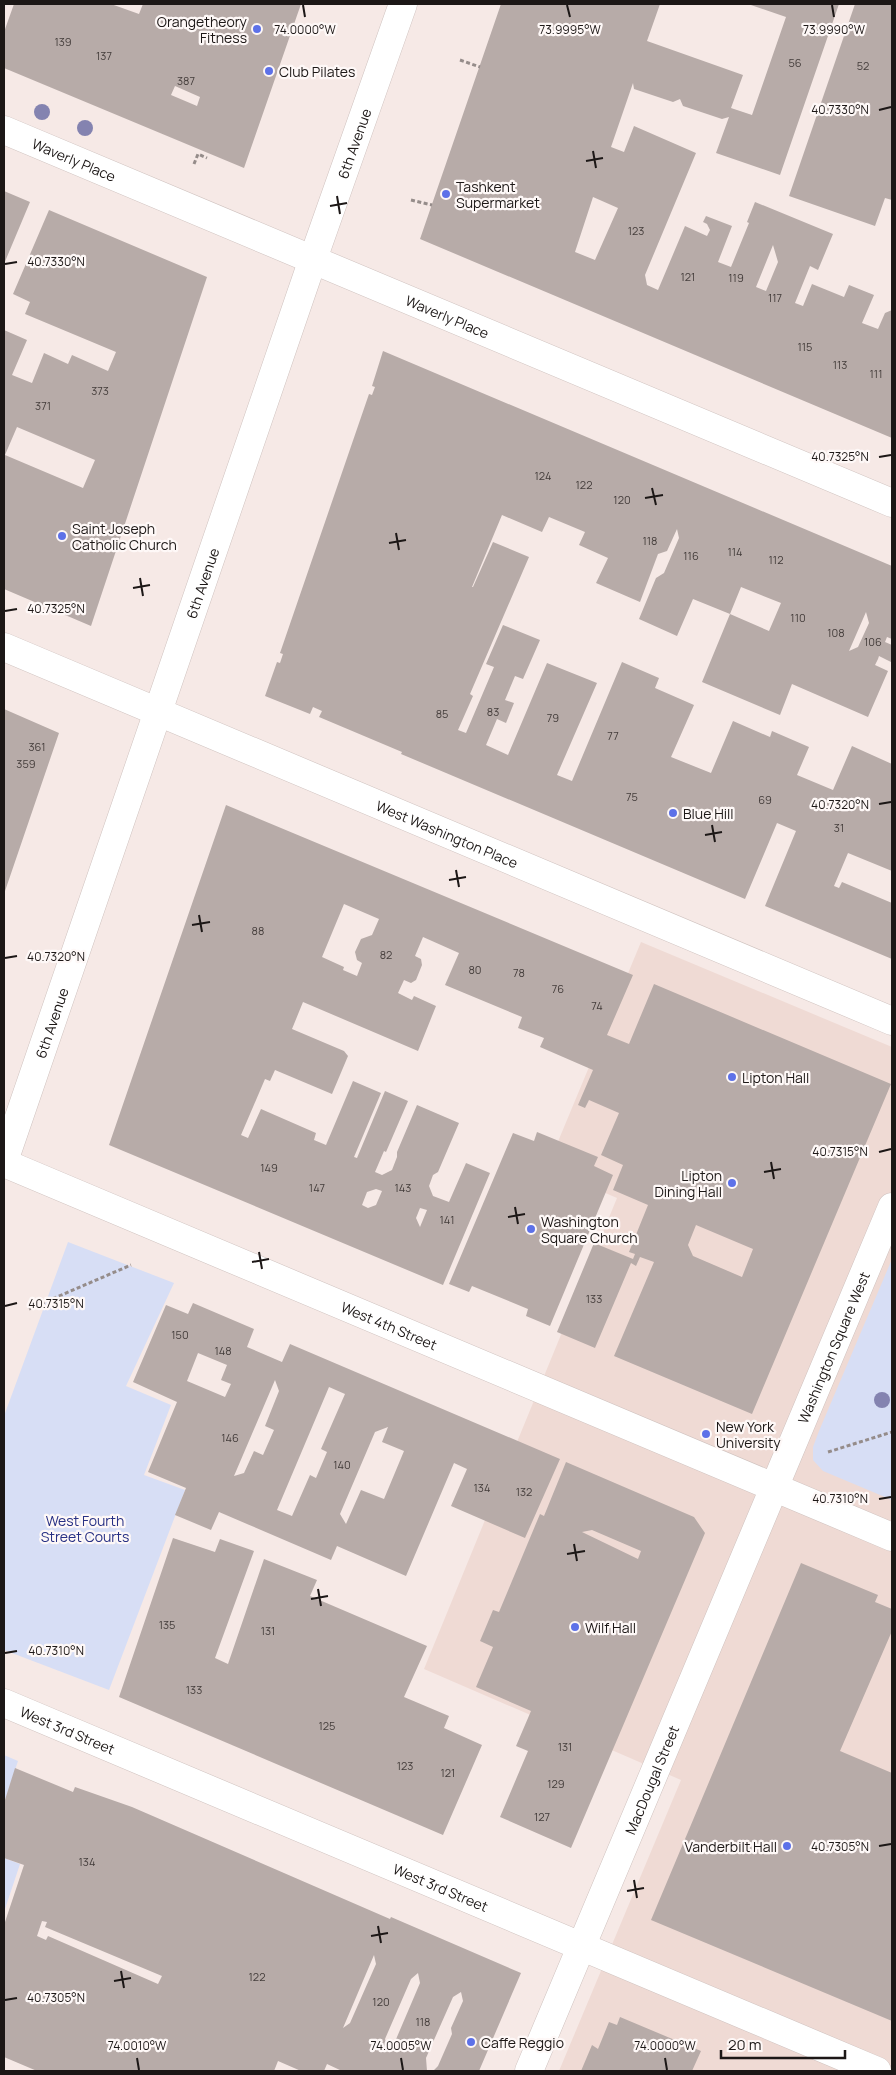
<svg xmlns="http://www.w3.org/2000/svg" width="896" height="2075" font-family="Manrope,sans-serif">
  <rect width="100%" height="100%" fill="#f6e9e6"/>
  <!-- built -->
  <path fill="#efdad4" d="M641,942L892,1047V2071H559L681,1780L424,1669L617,1198L547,1168Z"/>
  <!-- green -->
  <path fill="#d7def5" d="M68,1242L174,1283L126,1386L171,1405L144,1475L185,1490L109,1690L4,1650V1416Z
    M892,1259V1500L823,1471L813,1460V1447L819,1431Z
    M4,1755L18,1761L4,1803Z
    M4,1858L20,1864L4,1912Z"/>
  <!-- building -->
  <path fill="#b7aba8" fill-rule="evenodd" d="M14,4H111L139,14L143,4H301L244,168L4,68V32ZM175,86L200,97L197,106L171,95Z
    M501,4H660L647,41L743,75L731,108L752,115L786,17L748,4H839L780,175L716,153L729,117L722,119L683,106L680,99L673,102L634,89L633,83L611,147L624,152L634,126L696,153L645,275L647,285L658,290L685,226L707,236L710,230L707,224L703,222L706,216L732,226L718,262L731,267L749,223L747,222L755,202L833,234L818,270L810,266L795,303L803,306L812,284L844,297L849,285L874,295L862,323L878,329L885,313L892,310V438L420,239ZM593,197L618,208L595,260L575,252ZM773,245L778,262L766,291L756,287Z
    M855,4H892V200L885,198L875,226L789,196Z
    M4,191L30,202L4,264Z
    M49,210L207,277L91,626L4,589V330L27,340L12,375L32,383L44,353L68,364L72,355L108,371L116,352L25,314L30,302L13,294ZM17,427L95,460L83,488L5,455Z
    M383,351L892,566V639L887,637L885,642L892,645V659L891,662L879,656L878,659L875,665L888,671L868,717L792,684L780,715L702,682L730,614L693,599L677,636L639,619L656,578L664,573L679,538L677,529L667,551L658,554L640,602L596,583L608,558L579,545L585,532L549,517L542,532L502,515L472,587H473L493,542L529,557L470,694L473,696L458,730L466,733L494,667L486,664L503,625L540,640L523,679L515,676L505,700L514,703L506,723L497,719L486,745L508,755L547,663L597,683L557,775L572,781L622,662L659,678L655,688L694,705L671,757L711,773L733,721L770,737L772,731L809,747L797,775L833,790L852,746L892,764V871L848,853L834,886L839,888L842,882L892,903V959L765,906L796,831L777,823L745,899L401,754L402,752L319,717L322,711L313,707L310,714L265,696L277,662L280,663L283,654L280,653L369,394L372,395L375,387L372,386ZM741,587L781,603L769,631L730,614ZM866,612L869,623L858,647L849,651Z
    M4,709L59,733L4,894Z
    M226,805L633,975L607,1035L629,1044L654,984L891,1084L752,1414L614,1356L654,1262L640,1257L636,1266L631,1263L595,1348L557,1332L594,1243L633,1259L635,1254L629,1252L648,1205L613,1190L623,1165L601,1155L619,1113L589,1100L585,1108L578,1105L593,1070L540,1047L544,1038L518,1028L522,1017L445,985L459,953L423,937L415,956L421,959L422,965L416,980L411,983L404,980L398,993L412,1000L414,996L436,1006L418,1051L303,1002L292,1029L344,1051L348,1056L332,1094L275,1070L270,1081L265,1079L241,1135L248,1138L261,1109L316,1133L314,1140L326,1145L353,1081L381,1093L354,1157L357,1158L385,1091L408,1101L386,1152L384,1151L375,1172L382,1175L392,1170L397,1157V1152L417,1105L459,1123L438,1172L433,1175L429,1186L433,1196L449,1202L466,1163L490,1173L443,1285L109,1145ZM344,904L379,919L372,935L361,939L355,952L357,960L362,963L357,976L343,970L344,967L322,957ZM376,1189L382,1191L376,1205L368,1208L362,1205L367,1192ZM420,1208L427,1210L420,1227L416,1218ZM696,1225L753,1249L742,1277L693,1256L688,1245Z
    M537,1132L598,1157L594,1166L613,1175L550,1326L526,1316L528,1309L472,1286L469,1292L449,1284L513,1133L534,1141Z
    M193,1303L254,1329L247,1347L282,1362L290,1344L560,1459L525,1538L451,1506L467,1469L454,1463L406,1576L337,1546L331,1560L219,1512L211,1530L175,1515L186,1488L148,1472L177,1402L133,1382L166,1305L188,1314ZM198,1353L227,1365L221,1380L231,1384L225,1397L187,1381ZM275,1380L279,1391L265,1426L274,1430L263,1455L254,1451L244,1473L234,1476ZM329,1387L345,1394L321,1449L327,1452L316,1478L310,1475L292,1516L277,1510ZM388,1427L382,1442L404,1451L384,1499L361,1490L346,1524L340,1514L375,1432Z
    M566,1462L694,1517L705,1533L571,1848L500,1817L528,1751L516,1746L531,1711L476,1687L493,1647L480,1641L493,1610L499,1612L540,1514L544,1516ZM592,1530L641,1551L638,1559L582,1532Z
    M173,1538L215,1552L220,1539L254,1551L215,1658L228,1664L264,1559L317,1580L310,1596L427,1646L404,1697L449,1716L444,1728L482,1745L443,1835L119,1697Z
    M801,1563L878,1595L875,1602L892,1609V1631L840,1751L892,1773V2021L651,1920Z
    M15,1768L73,1792L75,1787L132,1807L390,1919L391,1917L521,1973L479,2071H433L438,2066L452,2034L451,2028L463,2001L461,1992L453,1997L426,2058L427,2071H342L327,2064L324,2071H301L278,2061L274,2071H37L4,2057V1925L24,1865L4,1858V1803ZM42,1921L47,1922L45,1927L162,1976L158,1984L48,1936L46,1940L37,1936ZM374,1955L376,1964L350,2023L343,2028ZM418,1973L420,1983L394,2044L384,2051L387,2046L385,2039L411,1979Z
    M620,2017L701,2051L692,2071H581L592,2045L598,2049L609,2022L617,2025Z"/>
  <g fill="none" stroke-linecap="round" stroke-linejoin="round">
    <defs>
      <g id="street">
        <path id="s1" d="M4,130L892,503"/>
        <path id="s2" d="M4,647L892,1021"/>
        <path id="s3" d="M4,1163L892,1537"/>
        <path id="s4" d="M4,1703L877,2071"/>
        <path id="s5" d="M529,2071L892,1207"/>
      </g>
      <g id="secondary">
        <path id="s6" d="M4,1161L313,259L403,4"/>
      </g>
    </defs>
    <!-- street casing -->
    <use href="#street" stroke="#cfc2bf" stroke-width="29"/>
    <!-- secondary casing -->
    <use href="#secondary" stroke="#cfc2bf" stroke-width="29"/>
    <!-- path -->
    <path stroke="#958c8a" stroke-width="3" stroke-dasharray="4 2.5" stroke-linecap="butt" d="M460,60L480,67
      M194,164L198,154L207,158
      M411,200L432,205
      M29,1309L131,1265
      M828,1452L892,1432"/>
    <!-- street -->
    <use href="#street" stroke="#fff" stroke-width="28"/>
    <!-- secondary -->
    <use href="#secondary" stroke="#fff" stroke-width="28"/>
  </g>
  <!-- trees -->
  <g fill="#8483b0">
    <circle cx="42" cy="112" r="8"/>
    <circle cx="85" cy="128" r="8"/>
    <circle cx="882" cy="1400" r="8"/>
  </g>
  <!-- ticks -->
  <path fill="none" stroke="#1c1716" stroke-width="2" d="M303,5L305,17M567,5L570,17M832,5L834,17M879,110L891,107M593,151L596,168M586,161L603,158M337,196L340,214M330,206L347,203M5,264L17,262M879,457L891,455M652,488L656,505M645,498L663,495M396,533L399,550M389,543L406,540M140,578L143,596M133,588L150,585M5,611L17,609M879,804L891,802M712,825L715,842M705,835L722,832M456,870L459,887M449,880L466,877M199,915L202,932M192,925L210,922M5,958L17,956M879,1152L891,1149M771,1162L774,1179M764,1172L781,1169M515,1207L518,1224M508,1217L525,1214M259,1252L262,1269M252,1262L269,1259M5,1306L17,1303M879,1499L891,1497M574,1544L577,1561M567,1554L585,1551M318,1589L321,1606M311,1599L328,1596M5,1653L17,1651M879,1846L891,1844M634,1880L637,1898M627,1891L644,1888M378,1926L381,1943M371,1936L388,1933M121,1971L124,1988M114,1981L131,1978M5,2000L17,1998M137,2058L139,2070M401,2058L403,2070M665,2058L667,2070"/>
  <!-- markers -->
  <g fill="#5d71e8" stroke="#fef8f7" stroke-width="2">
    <circle cx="257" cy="29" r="5"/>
    <circle cx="269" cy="71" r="5"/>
    <circle cx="446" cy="194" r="5"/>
    <circle cx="62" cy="536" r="5"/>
    <circle cx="673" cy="813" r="5"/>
    <circle cx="732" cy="1077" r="5"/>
    <circle cx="732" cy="1183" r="5"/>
    <circle cx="531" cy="1229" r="5"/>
    <circle cx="706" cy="1434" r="5"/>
    <circle cx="575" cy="1627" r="5"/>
    <circle cx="787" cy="1846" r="5"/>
    <circle cx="471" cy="2042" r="5"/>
  </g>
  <g text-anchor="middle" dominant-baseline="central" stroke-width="4.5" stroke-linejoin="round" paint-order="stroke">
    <!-- number labels -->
    <g font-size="11" fill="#433c3a">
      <text x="63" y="41">139</text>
      <text x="104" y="55">137</text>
      <text x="795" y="62">56</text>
      <text x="863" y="65">52</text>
      <text x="186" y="80">387</text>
      <text x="636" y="230">123</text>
      <text x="688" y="276">121</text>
      <text x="736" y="277">119</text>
      <text x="775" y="297">117</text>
      <text x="805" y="346">115</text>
      <text x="840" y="364">113</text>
      <text x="876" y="373">111</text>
      <text x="100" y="390">373</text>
      <text x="43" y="405">371</text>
      <text x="543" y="475">124</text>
      <text x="584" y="484">122</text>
      <text x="622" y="499">120</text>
      <text x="650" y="540">118</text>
      <text x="735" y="551">114</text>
      <text x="691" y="555">116</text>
      <text x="776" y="559">112</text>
      <text x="798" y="617">110</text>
      <text x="836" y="632">108</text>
      <text x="873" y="641">106</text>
      <text x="493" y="711">83</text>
      <text x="442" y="713">85</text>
      <text x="553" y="717">79</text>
      <text x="613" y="735">77</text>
      <text x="37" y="746">361</text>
      <text x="26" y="763">359</text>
      <text x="632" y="796">75</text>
      <text x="765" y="799">69</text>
      <text x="839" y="827">31</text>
      <text x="258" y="930">88</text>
      <text x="386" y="954">82</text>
      <text x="475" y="969">80</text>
      <text x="519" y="972">78</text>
      <text x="558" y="988">76</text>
      <text x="597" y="1005">74</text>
      <text x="269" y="1167">149</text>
      <text x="317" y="1187">147</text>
      <text x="403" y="1187">143</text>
      <text x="447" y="1219">141</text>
      <text x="594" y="1298">133</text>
      <text x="180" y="1334">150</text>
      <text x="223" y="1350">148</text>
      <text x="230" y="1437">146</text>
      <text x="342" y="1464">140</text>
      <text x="482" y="1487">134</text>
      <text x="524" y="1491">132</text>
      <text x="167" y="1624">135</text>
      <text x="268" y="1630">131</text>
      <text x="194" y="1689">133</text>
      <text x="327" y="1725">125</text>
      <text x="565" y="1746">131</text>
      <text x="405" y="1765">123</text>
      <text x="448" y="1772">121</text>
      <text x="556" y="1783">129</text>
      <text x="542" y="1816">127</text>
      <text x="87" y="1861">134</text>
      <text x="257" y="1976">122</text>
      <text x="381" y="2001">120</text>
      <text x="423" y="2021">118</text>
    </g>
    <!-- poi labels -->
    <g font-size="14" fill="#1c1716" stroke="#fef8f7" text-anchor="start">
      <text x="247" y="21" text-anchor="end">Orangetheory<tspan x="247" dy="16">Fitness</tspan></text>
      <text x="279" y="71">Club Pilates</text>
      <text x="456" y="186">Tashkent<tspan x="456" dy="16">Supermarket</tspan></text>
      <text x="72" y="528">Saint Joseph<tspan x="72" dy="16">Catholic Church</tspan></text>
      <text x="683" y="813">Blue Hill</text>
      <text x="742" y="1077">Lipton Hall</text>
      <text x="722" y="1175" text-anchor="end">Lipton<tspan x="722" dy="16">Dining Hall</tspan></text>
      <text x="541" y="1221">Washington<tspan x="541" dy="16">Square Church</tspan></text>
      <text x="716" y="1426">New York<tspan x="716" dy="16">University</tspan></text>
      <text x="585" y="1627">Wilf Hall</text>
      <text x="777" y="1846" text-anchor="end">Vanderbilt Hall</text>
      <text x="481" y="2042">Caffe Reggio</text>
    </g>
    <!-- street labels -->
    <g font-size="14" fill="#1c1716" stroke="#fef8f7">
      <text stroke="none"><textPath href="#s6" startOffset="1076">6th Avenue</textPath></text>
      <text stroke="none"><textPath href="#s1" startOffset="76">Waverly Place</textPath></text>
      <text stroke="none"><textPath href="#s1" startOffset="481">Waverly Place</textPath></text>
      <text stroke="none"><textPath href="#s6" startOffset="611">6th Avenue</textPath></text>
      <text stroke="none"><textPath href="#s2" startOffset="481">West Washington Place</textPath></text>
      <text stroke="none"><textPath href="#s6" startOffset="146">6th Avenue</textPath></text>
      <text stroke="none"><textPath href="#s3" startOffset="418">West 4th Street</textPath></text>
      <text stroke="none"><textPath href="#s5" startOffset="785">Washington Square West</textPath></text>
      <text stroke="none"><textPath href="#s4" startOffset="69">West 3rd Street</textPath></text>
      <text stroke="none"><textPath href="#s5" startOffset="316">MacDougal Street</textPath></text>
      <text stroke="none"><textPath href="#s4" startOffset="474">West 3rd Street</textPath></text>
    </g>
    <!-- park labels -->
    <g font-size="14" fill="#273084" stroke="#fef8f7">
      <text x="85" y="1520">West Fourth<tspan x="85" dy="16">Street Courts</tspan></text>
    </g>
  </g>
  <g font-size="12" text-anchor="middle" fill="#1c1716" stroke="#fef8f7" stroke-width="4.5" stroke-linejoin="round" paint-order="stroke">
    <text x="570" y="34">73.9995°W</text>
    <text x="305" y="34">74.0000°W</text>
    <text x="834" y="34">73.9990°W</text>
    <text x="840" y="114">40.7330°N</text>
    <text x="56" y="266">40.7330°N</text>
    <text x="840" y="461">40.7325°N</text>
    <text x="56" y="613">40.7325°N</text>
    <text x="840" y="809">40.7320°N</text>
    <text x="56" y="961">40.7320°N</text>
    <text x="840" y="1156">40.7315°N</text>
    <text x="56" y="1308">40.7315°N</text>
    <text x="840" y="1503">40.7310°N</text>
    <text x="56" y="1655">40.7310°N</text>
    <text x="840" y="1851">40.7305°N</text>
    <text x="56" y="2002">40.7305°N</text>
    <text x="137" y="2050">74.0010°W</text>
    <text x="401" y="2050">74.0005°W</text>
    <text x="665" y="2050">74.0000°W</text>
  </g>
  <!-- border -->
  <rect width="896" height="2075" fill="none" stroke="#1c1716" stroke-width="10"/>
  <!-- scale -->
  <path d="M721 2050v8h124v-8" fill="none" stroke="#1c1716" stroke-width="2.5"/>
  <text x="728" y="2050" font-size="15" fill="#1c1716" stroke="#fef8f7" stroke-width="4" paint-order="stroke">20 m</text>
</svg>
